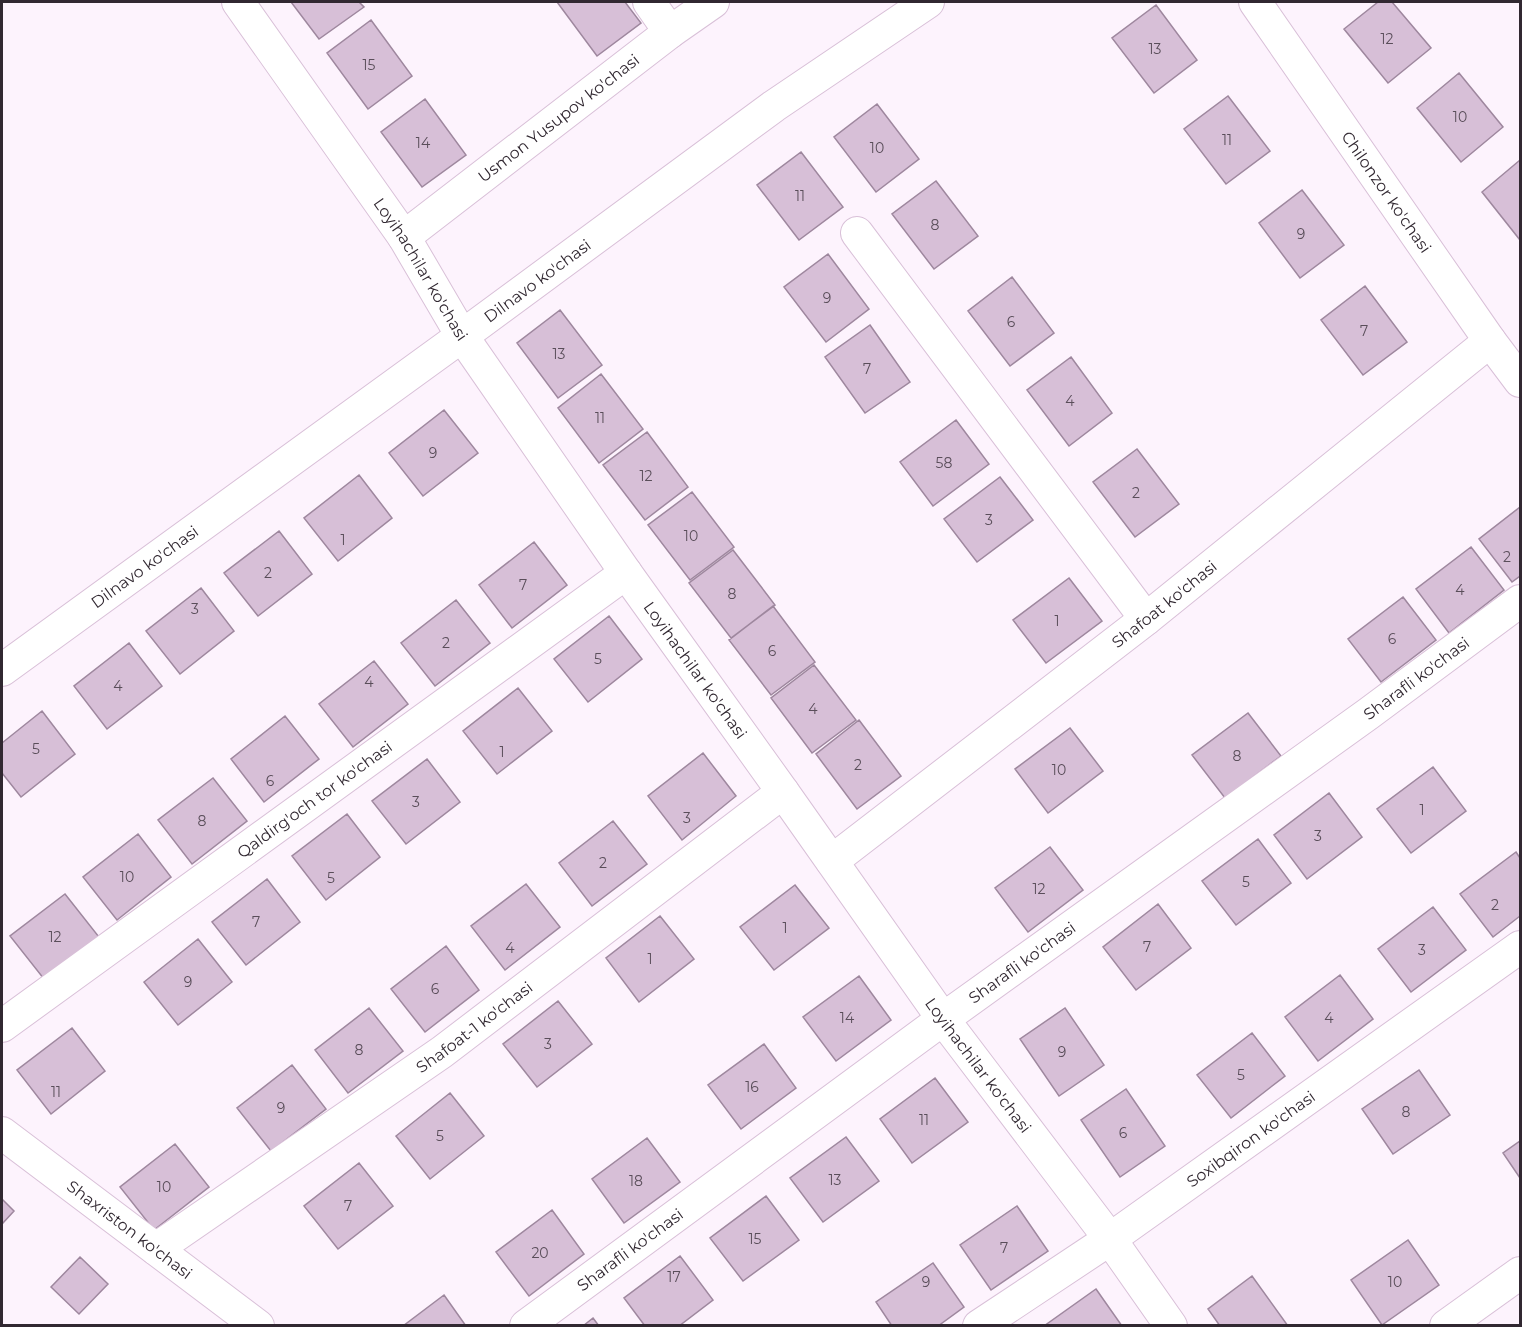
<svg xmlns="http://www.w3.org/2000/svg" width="1522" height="1327" font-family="Montserrat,sans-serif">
  <rect width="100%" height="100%" fill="#fdf3fd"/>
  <!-- building -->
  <path fill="#d7bfd7" stroke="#9e879e" stroke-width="1.5" d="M291,2H359L364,7L319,39Z
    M557,2H625L641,23L597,56Z
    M1378,2H1392L1431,48L1388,83L1344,29Z
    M1156,5L1197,60L1154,93L1112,38Z
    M371,20L412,76L368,109L327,53Z
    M1459,73L1503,127L1461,162L1417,108Z
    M1228,96L1270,151L1226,184L1184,129Z
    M425,99L466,155L422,187L381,132Z
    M877,104L919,159L876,192L834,137Z
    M801,152L843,207L799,240L757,185Z
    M1520,160V240L1482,192Z
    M936,181L978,236L934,269L892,214Z
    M1302,190L1344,245L1300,278L1259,223Z
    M828,254L869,309L826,342L784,287Z
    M1012,277L1054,333L1010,366L968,311Z
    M1365,286L1407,342L1363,375L1321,320Z
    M560,310L602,365L558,398L517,343Z
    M870,325L910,382L865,413L825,357Z
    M1071,357L1112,413L1069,446L1027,390Z
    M601,374L643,429L599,463L558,408Z
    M444,410L478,453L423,496L389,453Z
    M956,420L989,464L933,506L900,462Z
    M647,432L688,487L645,520L603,465Z
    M1137,449L1179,504L1135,537L1093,482Z
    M359,475L392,518L338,561L304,518Z
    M1000,477L1033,520L977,562L944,519Z
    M692,492L734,547L690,580L648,525Z
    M1520,507V576L1512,582L1479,539Z
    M279,531L312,574L258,616L224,573Z
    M534,542L567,585L512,628L479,585Z
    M1471,547L1504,590L1449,633L1416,589Z
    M733,550L775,605L731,638L689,583Z
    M1069,578L1102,621L1046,663L1013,620Z
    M201,588L234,631L180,674L146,631Z
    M1403,597L1436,640L1381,682L1348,639Z
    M456,600L490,643L435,686L401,643Z
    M773,606L815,662L771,695L729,640Z
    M609,616L642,659L588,702L554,659Z
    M129,643L162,686L107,729L74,686Z
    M374,661L408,704L353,747L319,704Z
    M814,665L856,720L812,753L771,698Z
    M518,688L552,731L497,774L463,731Z
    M42,711L75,754L21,797L2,773V743Z
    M1248,713L1281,756L1225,798L1192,755Z
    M285,716L319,759L264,802L231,759Z
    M859,720L901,776L857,809L816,754Z
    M1070,728L1103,771L1048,813L1015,769Z
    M703,753L736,796L682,840L648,796Z
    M427,759L460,802L406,844L372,801Z
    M1433,767L1466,811L1411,853L1377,809Z
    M213,778L247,821L192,864L158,820Z
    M1329,793L1362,837L1307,879L1274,835Z
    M347,814L380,857L326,900L292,856Z
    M613,821L647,864L592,906L559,863Z
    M138,834L171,877L117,920L83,877Z
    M1258,839L1291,883L1236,925L1202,881Z
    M1050,847L1083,890L1028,932L995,888Z
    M1516,852L1520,858V916L1493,937L1460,894Z
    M267,879L300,922L246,965L212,922Z
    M526,884L560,927L505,970L471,926Z
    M795,885L829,928L774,970L740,927Z
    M65,894L99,937L44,979L10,936Z
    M1158,904L1191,948L1136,990L1103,947Z
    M1433,907L1466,950L1411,992L1378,949Z
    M660,916L694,959L639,1002L606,958Z
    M198,939L232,982L178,1025L144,982Z
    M446,946L479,990L425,1032L391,989Z
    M1340,975L1373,1019L1318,1061L1285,1017Z
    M859,976L891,1020L836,1061L803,1017Z
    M558,1001L592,1044L537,1087L503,1044Z
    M369,1008L403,1051L348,1093L315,1050Z
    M1065,1008L1104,1065L1059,1096L1020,1039Z
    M72,1028L105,1071L51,1114L17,1070Z
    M1252,1033L1285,1076L1231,1118L1197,1075Z
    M764,1044L796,1088L741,1129L708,1085Z
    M292,1065L326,1109L271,1151L237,1108Z
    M1419,1070L1450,1115L1393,1154L1362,1109Z
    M935,1078L968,1122L912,1163L880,1119Z
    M1126,1089L1165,1146L1120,1177L1081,1120Z
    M450,1093L484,1136L430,1179L396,1136Z
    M846,1137L879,1181L823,1222L790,1178Z
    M647,1138L680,1182L624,1223L592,1179Z
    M1520,1141V1178L1503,1153Z
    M175,1144L209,1187L154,1230L120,1187Z
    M359,1163L393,1206L338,1249L304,1206Z
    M766,1196L799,1240L743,1281L710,1238Z
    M2,1199L14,1211L2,1224Z
    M1017,1206L1048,1251L991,1290L960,1245Z
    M552,1210L584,1254L529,1296L496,1252Z
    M1408,1240L1439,1285L1382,1325L1351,1280Z
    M680,1256L713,1300L679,1326H645L624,1298Z
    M80,1257L108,1284L79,1314L51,1287Z
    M933,1263L964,1307L938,1326H892L876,1302Z
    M1252,1276L1288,1326H1220L1208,1309Z
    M1096,1289L1122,1326H1044Z
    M444,1295L466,1326H403Z
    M593,1318L599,1326H583Z"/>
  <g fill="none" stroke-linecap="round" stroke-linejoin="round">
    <defs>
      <g id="minor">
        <path id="s1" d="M238,2L404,237L462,336L626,573L783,792L943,1019L1110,1239L1171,1326"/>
        <path d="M649,2L670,32"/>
        <path id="s2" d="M1255,2L1490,341L1520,381"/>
        <path d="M857,233L1146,619"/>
        <path id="s3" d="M404,237L670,32L713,2"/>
        <path id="s4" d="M2,670L462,336L774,106L928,2"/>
        <path id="s5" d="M832,861L1146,619L1490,341"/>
        <path id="s6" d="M2,1026L626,573"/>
        <path id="s7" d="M2,1133L258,1326"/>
        <path id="s8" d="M156,1249L442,1052L783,792"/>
        <path id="s9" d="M526,1326L943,1019L1368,714L1520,601"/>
        <path id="s10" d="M979,1326L1110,1239L1520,947"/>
        <path d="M1446,1326L1520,1273"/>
      </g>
    </defs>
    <!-- minor casing -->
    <use href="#minor" stroke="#d9c0d8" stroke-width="34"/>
    <!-- minor -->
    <use href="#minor" stroke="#fff" stroke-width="32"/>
  </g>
  <g text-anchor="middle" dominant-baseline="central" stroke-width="4.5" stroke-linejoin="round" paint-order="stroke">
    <!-- number labels -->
    <g font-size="14" fill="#5a4e5a">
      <text x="1387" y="39">12</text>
      <text x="1155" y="49">13</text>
      <text x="369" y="65">15</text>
      <text x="1460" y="117">10</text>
      <text x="1227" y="140">11</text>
      <text x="423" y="143">14</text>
      <text x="877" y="148">10</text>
      <text x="800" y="196">11</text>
      <text x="935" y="225">8</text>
      <text x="1301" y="234">9</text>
      <text x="827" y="298">9</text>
      <text x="1011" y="322">6</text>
      <text x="1364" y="331">7</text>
      <text x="559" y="354">13</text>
      <text x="867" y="369">7</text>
      <text x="1070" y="401">4</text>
      <text x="600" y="418">11</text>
      <text x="433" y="453">9</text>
      <text x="944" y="463">58</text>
      <text x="646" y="476">12</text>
      <text x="1136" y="493">2</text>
      <text x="989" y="520">3</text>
      <text x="691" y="536">10</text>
      <text x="343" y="540">1</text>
      <text x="1507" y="557">2</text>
      <text x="268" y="573">2</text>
      <text x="523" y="585">7</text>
      <text x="1460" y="590">4</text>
      <text x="732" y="594">8</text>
      <text x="195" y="609">3</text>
      <text x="1057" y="621">1</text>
      <text x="1392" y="639">6</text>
      <text x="446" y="643">2</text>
      <text x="772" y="651">6</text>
      <text x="598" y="659">5</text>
      <text x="369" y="682">4</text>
      <text x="118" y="686">4</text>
      <text x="813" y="709">4</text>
      <text x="36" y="749">5</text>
      <text x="502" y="752">1</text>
      <text x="1237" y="756">8</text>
      <text x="858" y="765">2</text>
      <text x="1059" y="770">10</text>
      <text x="270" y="781">6</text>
      <text x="416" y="802">3</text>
      <text x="1422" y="810">1</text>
      <text x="687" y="818">3</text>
      <text x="202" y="821">8</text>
      <text x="1318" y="836">3</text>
      <text x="603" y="863">2</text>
      <text x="127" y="877">10</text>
      <text x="331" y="878">5</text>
      <text x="1246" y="882">5</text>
      <text x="1039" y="889">12</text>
      <text x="1495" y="905">2</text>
      <text x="256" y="922">7</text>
      <text x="785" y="928">1</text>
      <text x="55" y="937">12</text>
      <text x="1147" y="947">7</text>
      <text x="510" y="948">4</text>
      <text x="1422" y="950">3</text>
      <text x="650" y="959">1</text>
      <text x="188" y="982">9</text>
      <text x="435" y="989">6</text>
      <text x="847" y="1018">14</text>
      <text x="1329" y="1018">4</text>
      <text x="548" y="1044">3</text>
      <text x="359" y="1050">8</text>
      <text x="1062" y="1052">9</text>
      <text x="1241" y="1075">5</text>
      <text x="752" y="1087">16</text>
      <text x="56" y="1092">11</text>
      <text x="281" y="1108">9</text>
      <text x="1406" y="1112">8</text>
      <text x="924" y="1120">11</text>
      <text x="1123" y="1133">6</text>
      <text x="440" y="1136">5</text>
      <text x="835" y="1180">13</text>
      <text x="636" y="1181">18</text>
      <text x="164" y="1187">10</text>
      <text x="348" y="1206">7</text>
      <text x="755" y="1239">15</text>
      <text x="1004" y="1248">7</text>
      <text x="540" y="1253">20</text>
      <text x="674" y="1277">17</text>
      <text x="926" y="1282">9</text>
      <text x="1395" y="1282">10</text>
    </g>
    <!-- street labels -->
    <g font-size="16" fill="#312831" stroke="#fff">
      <text stroke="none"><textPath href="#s3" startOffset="195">Usmon Yusupov ko'chasi</textPath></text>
      <text stroke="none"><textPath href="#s2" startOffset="231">Chilonzor ko'chasi</textPath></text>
      <text stroke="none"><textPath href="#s1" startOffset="324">Loyihachilar ko'chasi</textPath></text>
      <text stroke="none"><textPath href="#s4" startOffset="662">Dilnavo ko'chasi</textPath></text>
      <text stroke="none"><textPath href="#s4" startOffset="176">Dilnavo ko'chasi</textPath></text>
      <text stroke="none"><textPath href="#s5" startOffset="420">Shafoat ko'chasi</textPath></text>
      <text stroke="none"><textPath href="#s1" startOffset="810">Loyihachilar ko'chasi</textPath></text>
      <text stroke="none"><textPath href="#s9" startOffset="1101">Sharafli ko'chasi</textPath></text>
      <text stroke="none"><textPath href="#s6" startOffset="386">Qaldirg'och tor ko'chasi</textPath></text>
      <text stroke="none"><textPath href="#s9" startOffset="615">Sharafli ko'chasi</textPath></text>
      <text stroke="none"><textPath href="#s8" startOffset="388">Shafoat-1 ko'chasi</textPath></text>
      <text stroke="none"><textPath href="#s1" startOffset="1296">Loyihachilar ko'chasi</textPath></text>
      <text stroke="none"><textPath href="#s10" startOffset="330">Soxibqiron ko'chasi</textPath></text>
      <text stroke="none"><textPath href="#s7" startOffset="160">Shaxriston ko'chasi</textPath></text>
      <text stroke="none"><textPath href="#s9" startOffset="129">Sharafli ko'chasi</textPath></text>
    </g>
  </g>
  <!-- border -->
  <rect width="1522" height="1327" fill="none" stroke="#312831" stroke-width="6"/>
</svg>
